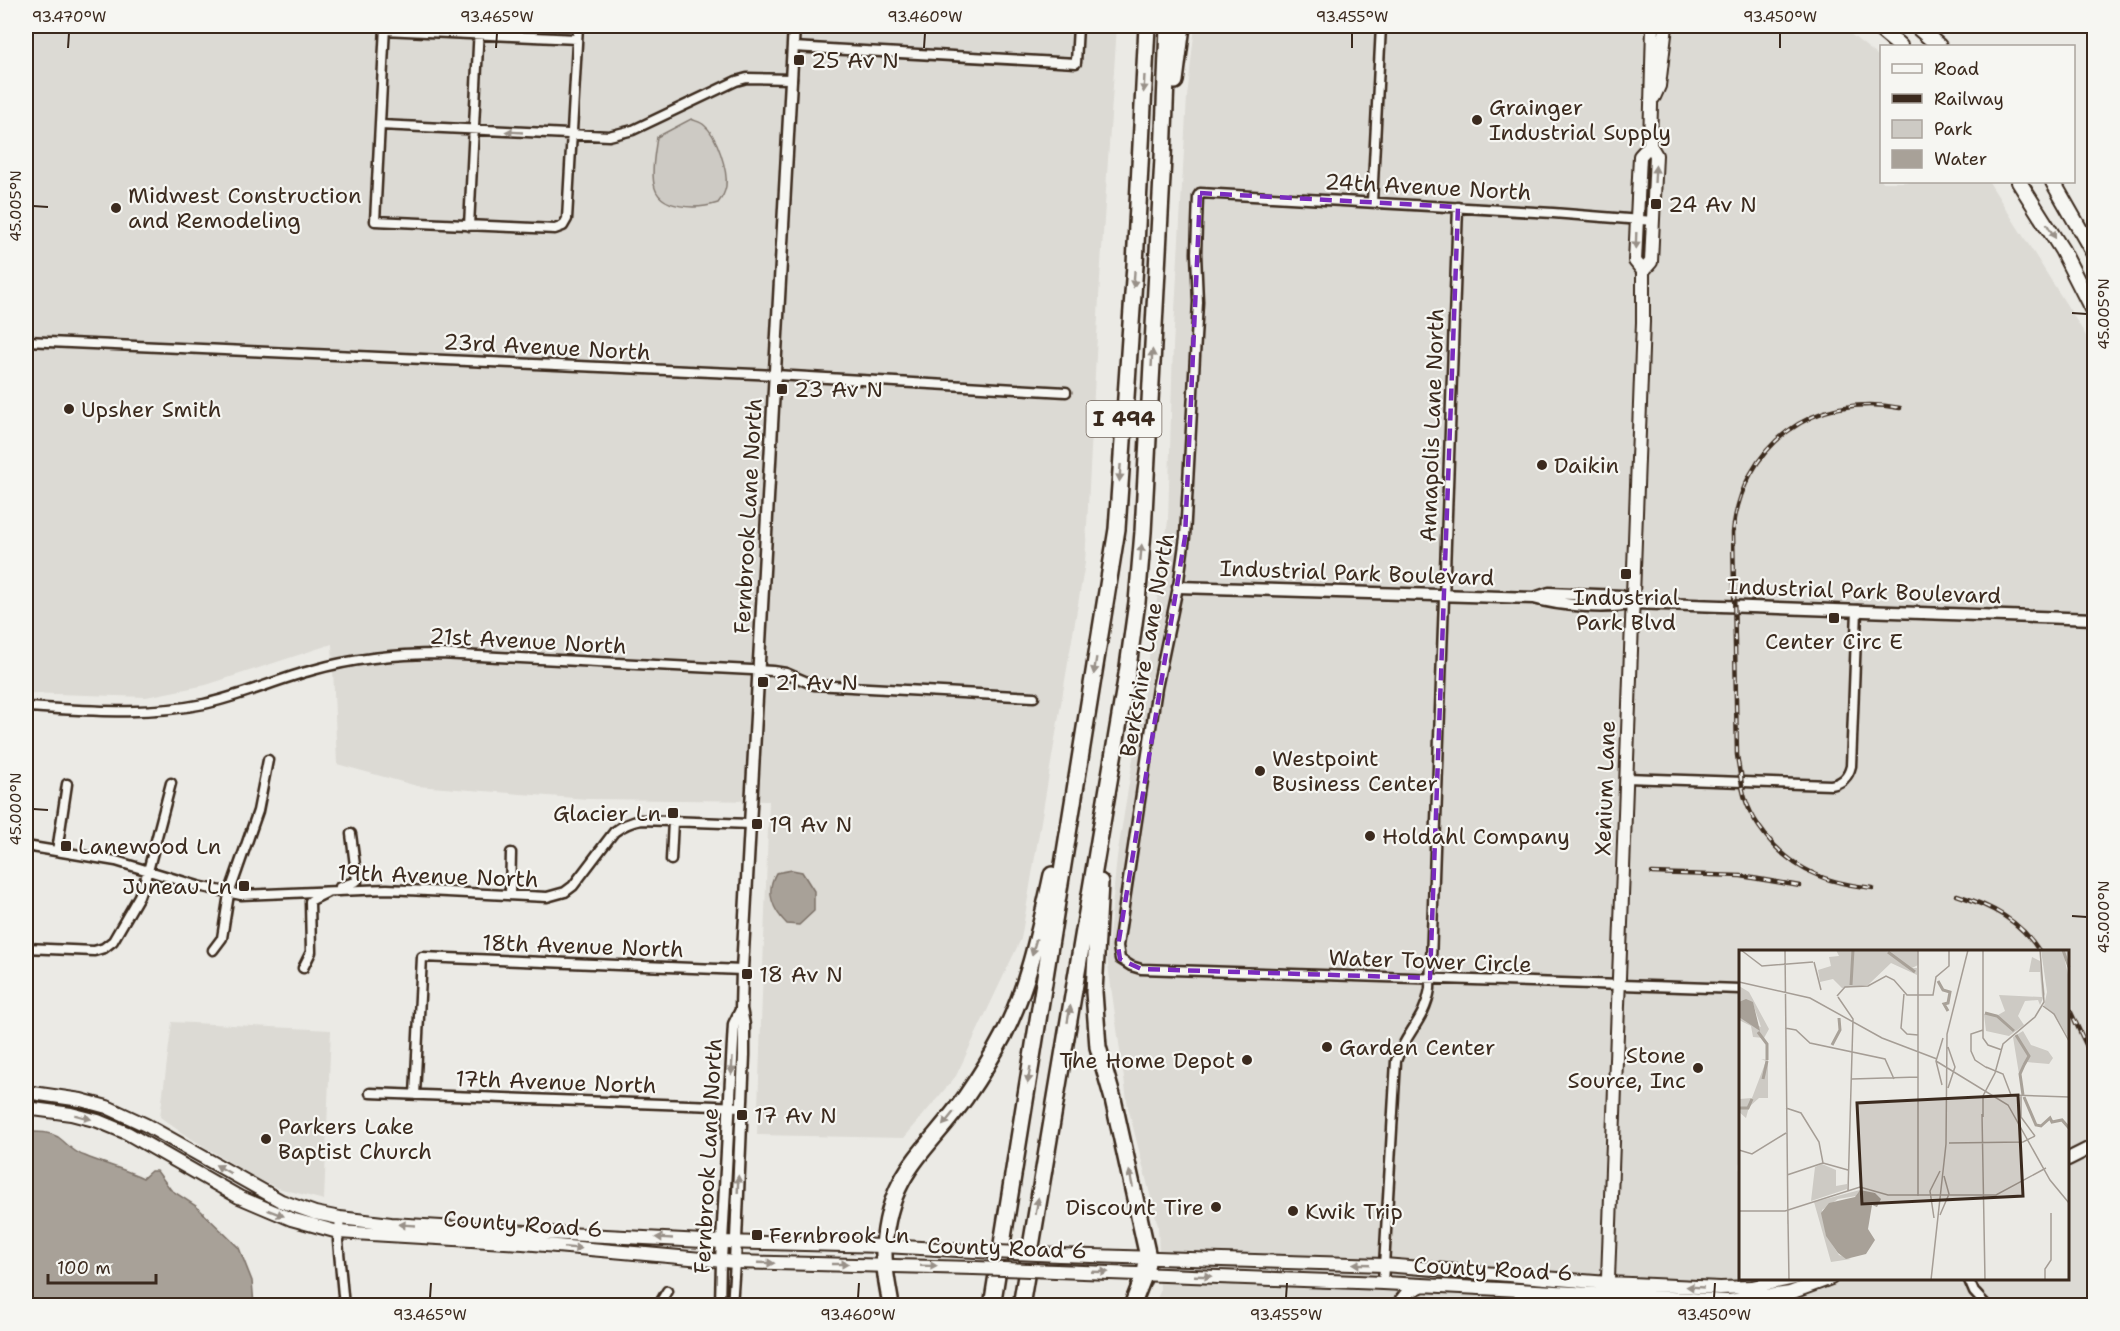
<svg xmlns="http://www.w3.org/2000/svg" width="2120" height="1331" font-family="'Shantell Sans',sans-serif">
  <rect width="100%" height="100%" fill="#ebeae5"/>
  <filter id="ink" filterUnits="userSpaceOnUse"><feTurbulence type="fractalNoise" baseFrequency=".0167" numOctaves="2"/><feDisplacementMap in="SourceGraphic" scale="12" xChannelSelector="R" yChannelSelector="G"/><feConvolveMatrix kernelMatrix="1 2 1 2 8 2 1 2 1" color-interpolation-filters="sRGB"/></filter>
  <g filter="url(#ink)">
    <!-- built -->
    <path fill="#dcdad4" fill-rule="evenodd" d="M26,26H1117L1100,279L1085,563L1021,939L956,1076L904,1138L757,1135L769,801L588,799L417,786L337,764L332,644L206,685L146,697L26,693Z
      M1195,26H1840L1881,58L1882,182H1989L2085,334L2094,354V1305L1153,1306L1160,1292L1158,1226L1128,1107L1107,958L1117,857L1146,679L1168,521L1173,346L1187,97ZM1740,952H2068V1278H1740Z
      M172,1022L331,1030L324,1200L278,1188L256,1178L182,1133L160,1117Z"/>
    <!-- green -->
    <path fill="#cdcac4" stroke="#847a71" stroke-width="1.5" d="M691,119C695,121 701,122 704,125C717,135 728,171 726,186C725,193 722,198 718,203C699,209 658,211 654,184C651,169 655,152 657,137Z"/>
    <!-- water -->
    <path fill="#a8a198" stroke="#7c7167" stroke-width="1.5" d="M792,870L802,872L814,891V911L799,925L787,924C773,910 765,892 776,873Z
      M26,1132C36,1132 48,1131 58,1137C68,1144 72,1152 85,1156C104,1164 124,1169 143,1178L151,1171H157L171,1190L196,1206L239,1248L252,1281L254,1305H26Z"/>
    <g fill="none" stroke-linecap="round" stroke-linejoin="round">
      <defs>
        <path id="minor" d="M385,26L375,221L555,229L563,226L567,219L578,26
          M384,30L577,39
          M793,47L1076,63L1078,26
          M380,125L609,136L633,130L736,81L747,78L792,79
          M1372,202L1381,26
          M1653,221L1553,213L1200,193L1198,196L1196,253L1198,302L1185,537L1178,587L1157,688L1118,946L1120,959L1131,966L1141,969L1740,989
          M469,226L479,26
          M26,341L775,375L1066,392
          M26,707C85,710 145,716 204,704C241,696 276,680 313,670C355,658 397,654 440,654L773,671L786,673L814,685L1034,697
          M1626,778L1831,785C1842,783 1848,778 1851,766L1857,610
          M26,846L116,861L198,886L241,895L387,889L547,897L565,892L573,886L614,832C623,825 630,822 641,820L750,824
          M57,851L67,784
          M671,860L673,821
          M340,887L357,881L351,834
          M510,895L511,853
          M26,948L94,951L104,948L113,941L139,896L148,871L171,783
          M213,950L222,938L229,894L258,811L268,760
          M303,968L311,952L310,901L328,892
          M370,1093L742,1107
          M415,1095L422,957L742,970
          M340,1218L338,1241L344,1306
          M1968,1278L1974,1292L1987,1306
          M1383,1283L1396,1061C1406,1032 1425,1020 1430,989L1458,207
          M658,1306L667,1291
          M720,1306L721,1260
          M732,1306L735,1262"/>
        <path id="tertiary" d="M1178,587L1534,598C1558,605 1608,610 1633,603L2094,619
          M1534,598L1549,593L1621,596L1633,603
          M721,1260L734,1024L741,1010
          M735,1262L744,1055V1025L741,1009L742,970L794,26"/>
        <path id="secondary" d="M1654,97L1659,86L1666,26
          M1643,271L1651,262L1656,155L1650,145L1653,26
          M26,1092L81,1100L107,1107L146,1125L281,1201L315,1213L340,1218L391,1224L527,1232L723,1242L884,1246L975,1251
          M26,1108L71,1114L98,1121L127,1133L239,1197L291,1219L338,1232L523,1243L735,1262L974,1268
          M2068,1159L2094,1146
          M1059,1255L1384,1265L1608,1283L1720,1288L1752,1287L1795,1278
          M1056,1271L1383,1283L1728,1301L1790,1293L1831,1278
          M1397,1306L1408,1292L1421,1286
          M1607,1306L1643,322V271L1635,261L1640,156L1650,145"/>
        <path id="trunk" d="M1876,26L1900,46
          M1916,26L1939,46
          M2019,182L2062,250L2094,313
          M2053,182L2094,254"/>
        <path id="motorway" d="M1175,81L1182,26
          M1100,882L1094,992L1098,1047L1113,1099L1148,1257L1145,1273L1132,1306
          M891,1306C888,1286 883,1267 884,1247C889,1173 925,1153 965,1098C978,1079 992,1057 1003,1036C1028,987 1040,929 1052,875
          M992,1306L1117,529L1135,265L1147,26
          M1021,1306L1127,674L1137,602L1143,532L1163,158L1168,26"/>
      </defs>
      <!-- minor casing -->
      <use href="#minor" stroke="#3b2a1e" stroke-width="13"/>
      <!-- tertiary casing -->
      <use href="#tertiary" stroke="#3b2a1e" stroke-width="15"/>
      <!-- secondary casing -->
      <use href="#secondary" stroke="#3b2a1e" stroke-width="16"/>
      <!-- trunk casing -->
      <use href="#trunk" stroke="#3b2a1e" stroke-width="18"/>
      <!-- motorway casing -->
      <use href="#motorway" stroke="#3b2a1e" stroke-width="20"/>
      <!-- minor -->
      <use href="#minor" stroke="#f6f6f2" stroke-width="8"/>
      <!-- tertiary -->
      <use href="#tertiary" stroke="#f6f6f2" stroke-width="10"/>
      <!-- secondary -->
      <use href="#secondary" stroke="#f6f6f2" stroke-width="12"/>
      <!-- trunk -->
      <use href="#trunk" stroke="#f6f6f2" stroke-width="14"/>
      <!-- motorway -->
      <use href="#motorway" stroke="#f6f6f2" stroke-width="15"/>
      <defs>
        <path id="rail" d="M1741,773C1741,816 1779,860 1819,876C1836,883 1855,886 1873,888
          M1741,781L1737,755L1733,533C1741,446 1814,391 1900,408
          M1652,873L1741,876L1800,886
          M1957,895C1991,906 2020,920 2040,952
          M2068,1006L2089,1051"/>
      </defs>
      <!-- rail casing -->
      <use href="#rail" stroke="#3b2a1e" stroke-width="4.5"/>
      <!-- rail -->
      <use href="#rail" stroke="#f6f6f2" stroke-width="2" stroke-dasharray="7" stroke-linecap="butt"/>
      <defs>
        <path id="secondary-bridge" d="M975,1251L1059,1255
          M974,1268L1056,1271"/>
      </defs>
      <!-- secondary-bridge casing -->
      <use href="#secondary-bridge" stroke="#3b2a1e" stroke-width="16" stroke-linecap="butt"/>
      <!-- secondary-bridge -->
      <use href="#secondary-bridge" stroke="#f6f6f2" stroke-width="12"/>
    </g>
    <!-- one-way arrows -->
    <defs><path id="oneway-solid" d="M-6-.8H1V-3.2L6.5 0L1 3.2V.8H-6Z" transform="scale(1.5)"/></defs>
    <g fill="#989088">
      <use href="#oneway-solid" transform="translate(1144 84) rotate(93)"/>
      <use href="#oneway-solid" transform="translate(514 132) rotate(-177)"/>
      <use href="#oneway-solid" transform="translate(1655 174) rotate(-87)"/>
      <use href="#oneway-solid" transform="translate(2051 231) rotate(59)"/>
      <use href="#oneway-solid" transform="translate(1636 241) rotate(92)"/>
      <use href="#oneway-solid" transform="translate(1134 279) rotate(94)"/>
      <use href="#oneway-solid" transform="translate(1152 358) rotate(-87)"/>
      <use href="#oneway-solid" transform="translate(1120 473) rotate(94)"/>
      <use href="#oneway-solid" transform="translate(1141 553) rotate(-85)"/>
      <use href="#oneway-solid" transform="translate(1095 666) rotate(99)"/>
      <use href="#oneway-solid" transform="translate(1034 947) rotate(106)"/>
      <use href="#oneway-solid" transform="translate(1069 1014) rotate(-80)"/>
      <use href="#oneway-solid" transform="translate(732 1066) rotate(93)"/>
      <use href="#oneway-solid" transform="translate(1029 1075) rotate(99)"/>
      <use href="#oneway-solid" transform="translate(83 1117) rotate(15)"/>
      <use href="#oneway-solid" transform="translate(948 1119) rotate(129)"/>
      <use href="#oneway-solid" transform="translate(223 1169) rotate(-150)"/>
      <use href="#oneway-solid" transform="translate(1131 1179) rotate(-102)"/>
      <use href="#oneway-solid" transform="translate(738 1184) rotate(-88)"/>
      <use href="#oneway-solid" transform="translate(1037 1206) rotate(-81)"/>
      <use href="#oneway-solid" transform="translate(276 1213) rotate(21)"/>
      <use href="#oneway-solid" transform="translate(407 1225) rotate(-177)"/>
      <use href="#oneway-solid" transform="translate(664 1238) rotate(-177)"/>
      <use href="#oneway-solid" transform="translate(573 1248) rotate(5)"/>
      <use href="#oneway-solid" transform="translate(766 1263) rotate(2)"/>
      <use href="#oneway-solid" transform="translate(840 1264)"/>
      <use href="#oneway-solid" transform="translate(1361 1264) rotate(-178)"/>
      <use href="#oneway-solid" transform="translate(929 1266) rotate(2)"/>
      <use href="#oneway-solid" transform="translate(1100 1272) rotate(2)"/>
      <use href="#oneway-solid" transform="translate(1203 1276) rotate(2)"/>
      <use href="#oneway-solid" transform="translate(1695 1287) rotate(-177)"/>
    </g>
  </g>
  <!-- marked area -->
  <path fill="none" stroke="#7b2cbf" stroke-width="4.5" stroke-dasharray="12 8" stroke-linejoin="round" d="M1200,193L1458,207L1430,978L1141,969L1120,959L1118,946L1185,537Z"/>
  <!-- ticks -->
  <path fill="none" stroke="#3b2a1e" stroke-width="2" d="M68,48L69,33M496,48L497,33M924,48L925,33M1352,48V33M1780,48V33M33,206L48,207M2072,313L2087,314M33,809L48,810M2072,916L2087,917M430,1298L431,1283M858,1298L859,1283M1286,1298L1287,1283M1714,1298L1715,1283"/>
  <!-- markers -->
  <g fill="#3b2a1e" stroke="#f6f6f2" stroke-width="2">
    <rect x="793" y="54" width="12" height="12" rx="3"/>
    <circle cx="1477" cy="120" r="6"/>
    <rect x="1650" y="198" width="12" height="12" rx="3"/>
    <circle cx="116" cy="208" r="6"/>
    <rect x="776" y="383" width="12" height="12" rx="3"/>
    <circle cx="69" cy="409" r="6"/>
    <circle cx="1542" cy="465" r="6"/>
    <rect x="1620" y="568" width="12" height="12" rx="3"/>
    <rect x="1828" y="612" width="12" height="12" rx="3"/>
    <rect x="757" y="676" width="12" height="12" rx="3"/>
    <circle cx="1260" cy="771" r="6"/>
    <rect x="667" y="807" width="12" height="12" rx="3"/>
    <rect x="751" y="818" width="12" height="12" rx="3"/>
    <circle cx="1370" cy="836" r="6"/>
    <rect x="60" y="840" width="12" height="12" rx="3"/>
    <rect x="238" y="880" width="12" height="12" rx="3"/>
    <rect x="741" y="968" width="12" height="12" rx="3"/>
    <circle cx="1327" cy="1047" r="6"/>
    <circle cx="1247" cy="1060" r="6"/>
    <circle cx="1698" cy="1068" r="6"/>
    <rect x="736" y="1109" width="12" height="12" rx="3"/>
    <circle cx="266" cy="1139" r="6"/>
    <circle cx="1216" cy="1207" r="6"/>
    <circle cx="1293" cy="1211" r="6"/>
    <rect x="751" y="1229" width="12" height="12" rx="3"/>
  </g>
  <g text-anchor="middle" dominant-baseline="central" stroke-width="4.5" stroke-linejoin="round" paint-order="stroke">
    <!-- shield labels -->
    <rect fill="#f6f6f2" stroke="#73675e" stroke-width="1.5" x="1086.5" y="401" width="75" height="36" rx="4.5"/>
    <g font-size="21" font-weight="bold" fill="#3b2a1e">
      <text x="1124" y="419">I 494</text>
    </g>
    <!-- poi labels -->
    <g font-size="22" fill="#3b2a1e" stroke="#f6f6f2" text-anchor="start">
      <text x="811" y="60">25 Av N</text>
      <text x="1489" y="107">Grainger<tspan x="1489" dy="25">Industrial Supply</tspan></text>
      <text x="128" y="195">Midwest Construction<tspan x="128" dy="25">and Remodeling</tspan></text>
      <text x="1668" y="204">24 Av N</text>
      <text x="794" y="389">23 Av N</text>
      <text x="81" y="409">Upsher Smith</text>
      <text x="1554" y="465">Daikin</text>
      <text x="1626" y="597" text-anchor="middle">Industrial<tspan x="1626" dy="25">Park Blvd</tspan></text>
      <text x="1834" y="641" text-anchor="middle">Center Circ E</text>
      <text x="775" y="682">21 Av N</text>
      <text x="1272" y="758">Westpoint<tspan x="1272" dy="25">Business Center</tspan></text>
      <text x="661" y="813" text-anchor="end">Glacier Ln</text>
      <text x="769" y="824">19 Av N</text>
      <text x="1382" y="836">Holdahl Company</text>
      <text x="78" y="846">Lanewood Ln</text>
      <text x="232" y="886" text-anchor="end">Juneau Ln</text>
      <text x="759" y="974">18 Av N</text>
      <text x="1339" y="1047">Garden Center</text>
      <text x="1686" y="1055" text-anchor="end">Stone<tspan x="1686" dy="25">Source, Inc</tspan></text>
      <text x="1235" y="1060" text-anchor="end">The Home Depot</text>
      <text x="754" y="1115">17 Av N</text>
      <text x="278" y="1126">Parkers Lake<tspan x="278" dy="25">Baptist Church</tspan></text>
      <text x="1204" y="1207" text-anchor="end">Discount Tire</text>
      <text x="1305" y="1211">Kwik Trip</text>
      <text x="769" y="1235">Fernbrook Ln</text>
    </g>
    <!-- street labels -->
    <g font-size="22" fill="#3b2a1e" stroke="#f6f6f2">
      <text transform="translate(1428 187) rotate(3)">24th Avenue North</text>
      <text transform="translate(547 347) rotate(3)">23rd Avenue North</text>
      <text transform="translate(1432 425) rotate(-88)">Annapolis Lane North</text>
      <text transform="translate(748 516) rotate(-87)">Fernbrook Lane North</text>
      <text transform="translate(1357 573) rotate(2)">Industrial Park Boulevard</text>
      <text transform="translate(1864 591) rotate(2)">Industrial Park Boulevard</text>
      <text transform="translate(528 641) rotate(3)">21st Avenue North</text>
      <text transform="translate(1147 645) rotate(-80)">Berkshire Lane North</text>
      <text transform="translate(1605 788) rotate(-88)">Xenium Lane</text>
      <text transform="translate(438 876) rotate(2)">19th Avenue North</text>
      <text transform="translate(583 946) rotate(2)">18th Avenue North</text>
      <text transform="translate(1430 961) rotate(2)">Water Tower Circle</text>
      <text transform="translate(556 1082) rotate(2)">17th Avenue North</text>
      <text transform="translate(708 1156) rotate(-87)">Fernbrook Lane North</text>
      <text transform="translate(523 1224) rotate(4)">County Road 6</text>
      <text transform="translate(1007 1248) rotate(2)">County Road 6</text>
      <text transform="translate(1493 1269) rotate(3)">County Road 6</text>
    </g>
  </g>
  <!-- overview -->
  <g transform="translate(1739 950)">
    <rect width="330" height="330" fill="#ebeae5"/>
    <path d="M97,0H179V15L173,18H178V25L152,13L129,35L103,38L94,29L81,32L79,20L92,16L90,7L100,6ZM302,0H330V10L326,11L330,29V89L318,68L305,56L308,42ZM293,7L301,11L306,44L301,55L299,50L286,51L279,66L285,75L270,86L247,81L245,64L259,65L266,61L260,45L303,47L301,22H290ZM0,36L10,42L30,79L25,88L14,87L12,76L0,70V67L22,77L14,54L0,52ZM284,81L292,95L309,101L314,108L310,114L288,112L280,124L274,87ZM22,109L29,110V148H20L10,157L7,168L0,162V149L13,148L27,111ZM83,214L97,220V236L108,234V239L72,251L76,217ZM121,240L117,246L99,249L83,260L87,285L100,305L112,309L92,312L75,252Z" fill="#cdcac4"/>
    <path d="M7,49L14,52L21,81L0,67V52ZM121,240L136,243L142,249L138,257L133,255L129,279L136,290L127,304L107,309L99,303L87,286L82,263L90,253L116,247Z" fill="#a8a198"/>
    <path fill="none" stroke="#a8a198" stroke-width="3" d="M324,0L330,17M149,2L176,22M199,31L204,40L211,42L209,53L205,54L209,61M112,35L114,0M246,63L258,66L275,81M19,82L28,94V110M277,85L290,106L285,115M93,95L101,80L100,68M24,129L28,111M284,145L281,124L285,115M285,147L297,175L302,176L311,168L313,172L323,170L330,178M0,158H9L13,149"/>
    <path fill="none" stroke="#a59d95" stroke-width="1.5" d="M2,0L23,16L74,12M46,0L49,274M244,0V88L249,95L263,100M75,12L82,40M0,32L71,48L143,88L198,109M179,35V77M179,37V0M165,44L162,78L168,84L179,85M98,46L106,37L129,36L147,26L155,30L168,45H194L197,27L210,16V0M99,47L114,69L109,241M304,56L315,64L330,91M179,75V246M46,78L57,80L71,93L146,109L155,129M244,80L232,84V101L236,110L248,118M209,97L216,117L209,138M197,111L269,155L311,230L330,253M247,117L264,124L272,145L330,147M113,129L179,127M203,135L197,111L204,88M282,146V167L296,186M47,158L62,163L80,192L84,213M243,164L246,330M244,167V146L256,123L264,94L296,67L305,52L301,0M210,193L284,192L296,186M0,200L13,204L47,183M84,213L109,220M48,225L84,213M0,261H46L121,237L149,245H257L307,218M201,265L210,244L205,226M195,268L191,241L201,221M49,270L50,330M192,330L207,194L208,84L229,0M306,330V319L312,310V263"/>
    <path fill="#3b2a1e" fill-opacity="0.15" stroke="#3b2a1e" stroke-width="3" d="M279,145L284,246L123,254L118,153Z"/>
    <rect width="330" height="330" fill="none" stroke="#3b2a1e" stroke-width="3"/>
  </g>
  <!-- margin -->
  <rect width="2120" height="1331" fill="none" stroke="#f6f6f2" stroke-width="66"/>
  <!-- legend -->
  <rect x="1880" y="45" width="195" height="138" fill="#f6f6f2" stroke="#aba49d" stroke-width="1.5"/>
  <rect x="1892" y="64" width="30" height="9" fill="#f6f6f2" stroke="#aba49d" stroke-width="1.5"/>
  <text x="1934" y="75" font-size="18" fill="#3b2a1e">Road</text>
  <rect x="1892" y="94" width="30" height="9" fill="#3b2a1e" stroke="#aba49d" stroke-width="1.5"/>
  <text x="1934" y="105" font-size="18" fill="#3b2a1e">Railway</text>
  <rect x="1892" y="120" width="30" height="18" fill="#cdcac4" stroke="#aba49d" stroke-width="1.5"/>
  <text x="1934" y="135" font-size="18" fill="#3b2a1e">Park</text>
  <rect x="1892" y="150" width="30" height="18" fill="#a8a198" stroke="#aba49d" stroke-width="1.5"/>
  <text x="1934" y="165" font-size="18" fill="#3b2a1e">Water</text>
  <!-- scale -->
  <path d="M48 1274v9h108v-9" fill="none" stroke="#3b2a1e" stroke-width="3"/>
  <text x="57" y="1274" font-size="18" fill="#3b2a1e" stroke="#f6f6f2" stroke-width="4.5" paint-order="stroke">100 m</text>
  <rect x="33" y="33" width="2054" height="1265" fill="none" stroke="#3b2a1e" stroke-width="2"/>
  <g font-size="15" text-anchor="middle" fill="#3b2a1e">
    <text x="69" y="22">93.470°W</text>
    <text x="497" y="22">93.465°W</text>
    <text x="925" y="22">93.460°W</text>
    <text x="1352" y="22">93.455°W</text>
    <text x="1780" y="22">93.450°W</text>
    <text transform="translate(16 206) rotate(-90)" y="5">45.005°N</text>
    <text transform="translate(2104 314) rotate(-90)" y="5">45.005°N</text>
    <text transform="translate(16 809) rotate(-90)" y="5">45.000°N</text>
    <text transform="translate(2104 917) rotate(-90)" y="5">45.000°N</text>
    <text x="430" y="1320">93.465°W</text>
    <text x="858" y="1320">93.460°W</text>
    <text x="1286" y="1320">93.455°W</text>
    <text x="1714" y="1320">93.450°W</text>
  </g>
</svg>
